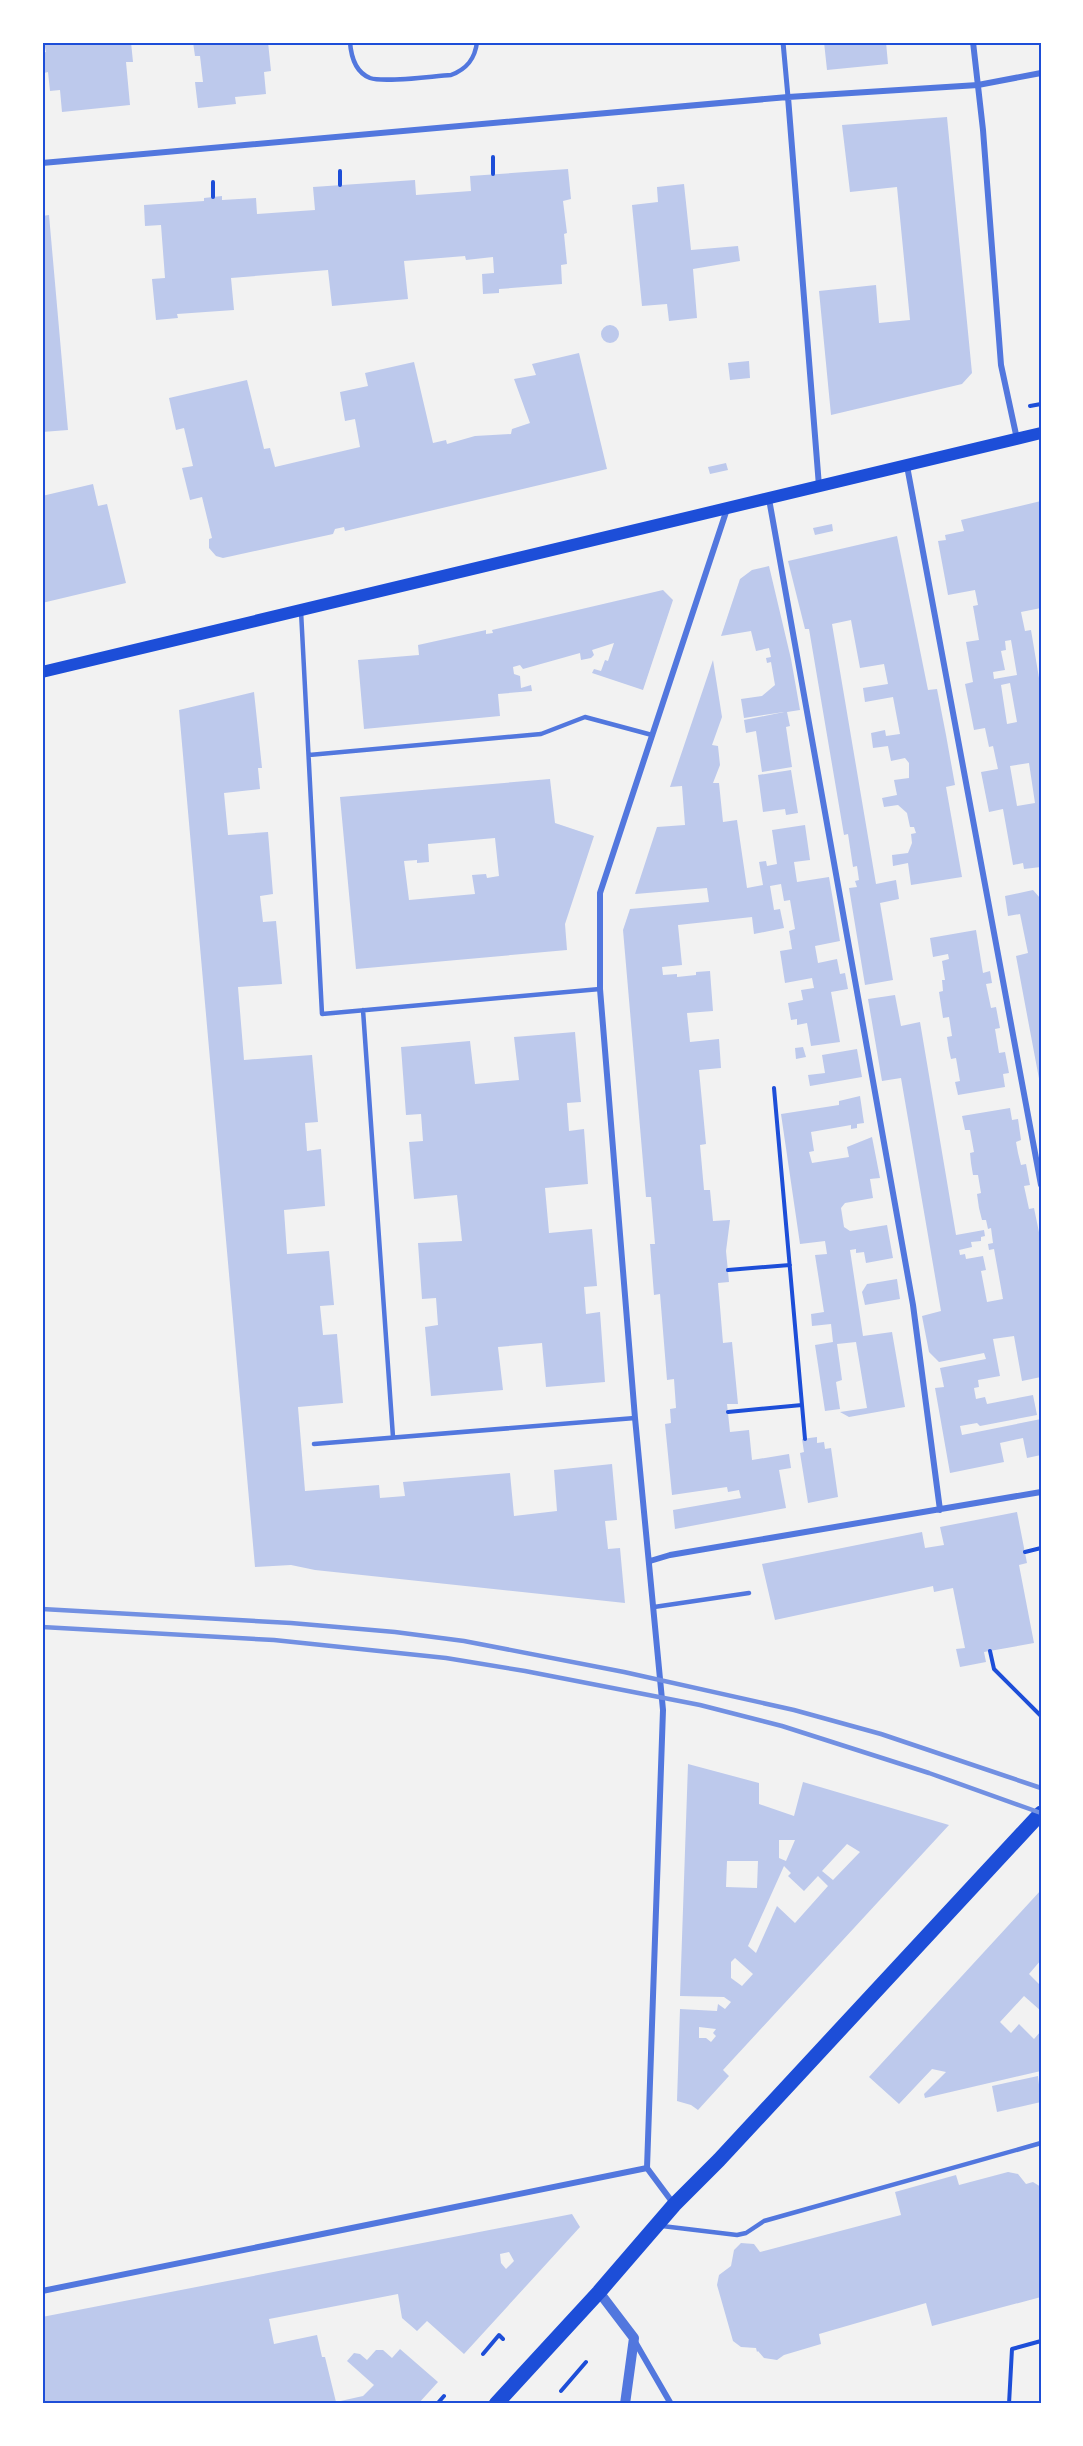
<svg xmlns="http://www.w3.org/2000/svg" width="1083" height="2446" font-family="Cabin,sans-serif">
  <rect width="100%" height="100%" fill="#f2f2f2"/>
  <!-- building -->
  <path fill="#bdc9ec" fill-rule="evenodd" d="M44,42H131L133,62H126L130,105L62,112L60,90L50,91L48,72L44,73L42,53L46,52Z
    M193,42H268L271,71L264,72L266,94L235,97L236,104L198,108L195,82H203L200,56H195Z
    M824,42H886L888,64L827,70Z
    M947,117L972,373L962,384L831,415L819,291L876,285L879,323L910,320L897,187L850,192L842,125Z
    M568,169L571,199L563,201L567,233L564,234L567,264L561,265L562,284L499,289V293L483,294L482,274L494,273L493,257L466,260L465,256L404,261L408,299L332,306L328,270L231,278L234,310L177,314L178,318L156,320L152,279L165,278L161,225L145,226L144,205L204,201V198L222,196V200L256,198L257,214L315,210L313,187L415,180L416,195L471,191L470,176Z
    M684,184L691,250L738,246L740,261L693,269L697,318L669,321L667,304L642,306L632,205L658,202L657,187Z
    M49,215L68,430L42,432V216Z
    M601 334a9 9 0 1 1 18 0a9 9 0 1 1-18 0Z
    M579,353L607,469L345,531L344,527L335,529L333,534L223,558L216,556L209,548V539L212,538L202,497L190,500L182,468L193,466L184,428L176,430L169,398L247,380L264,449L270,448L275,467L360,447L355,419L345,421L340,392L368,386L365,373L414,362L433,443L446,440L447,444L475,436L511,434L512,429L530,423L514,379L536,375L532,364Z
    M749,361L750,378L730,380L728,363Z
    M726,463L728,470L710,474L708,467Z
    M93,484L98,506L107,504L126,583L42,603V496Z
    M1041,501V608L1021,612L1025,631L1031,630L1041,690V867L1024,869L1023,863L1013,865L1003,809L989,812L981,772L998,769L996,760L993,746L989,747L985,728L974,730L965,684L973,682L966,642L979,640L973,606L978,605L975,590L948,595L938,541L946,540L945,535L964,531L961,520ZM1011,640L1017,675L994,679L993,672L1005,670L1001,651L1006,650L1005,641ZM1010,683L1017,722L1007,724L1001,685ZM1029,763L1035,803L1017,806L1010,766Z
    M832,524L833,531L815,535L813,528Z
    M897,536L928,690L937,689L946,735L955,785L946,787L962,877L911,885L908,863L893,866L892,855L908,853L912,843L911,834L916,833L914,827H910L907,813L898,805L884,807L882,798L897,795L894,780L909,778V763L905,758L891,761L888,746L873,748L871,733L885,730L886,736L900,734L893,697L865,702L863,688L888,684L884,664L860,668L851,620L832,624L876,884L896,880L899,899L880,903L893,980L865,985L849,888L857,887L855,881L859,880L857,866L853,867L848,834L844,835L809,629H805L788,561Z
    M769,566L791,659L800,710L787,712L790,726L786,727L792,767L762,772L756,731L746,733L744,720L784,712L744,718L741,699L762,696L775,685L771,662L767,663L766,658L771,657L769,648L756,651L751,631L721,636L740,579L752,570Z
    M663,590L673,600L643,690L592,673L594,669L601,671L605,660L608,661L614,643L592,650L594,655L591,658L581,660L580,653L523,669L520,665L513,667L514,674L520,676L521,688L531,685L532,691L498,694L500,716L364,729L358,660L419,655L418,645L486,630V634L493,633L492,630Z
    M713,660L722,717L712,745L718,746L720,765L713,783H719L723,822L737,820L747,888L763,885L759,862L766,861L767,866L777,864L772,830L805,825L810,860L794,862L797,882L829,877L840,941L815,946L818,963L837,959L840,974L845,973L848,989L831,992L840,1042L811,1046L807,1023L797,1025V1019L791,1020L788,1003L803,1000L801,990L814,988L812,978L785,983L780,951L792,949L789,931L795,929L790,900L784,901L781,884L770,886L774,910L780,909L784,928L754,934L752,917L678,925L682,965L662,967L663,975L677,974V977L696,975V972L710,971L713,1011L687,1013L690,1042L719,1039L721,1068L699,1070L706,1144L700,1145L704,1190H710L713,1221L730,1220L726,1251L729,1282L718,1283L723,1343L732,1342L738,1404H727L730,1432L749,1430L752,1460L789,1454L791,1468L779,1470L786,1508L675,1529L673,1510L741,1498L739,1490L728,1492L727,1487L672,1495L665,1424L671,1423L670,1409L676,1408L674,1379L667,1380L660,1294L654,1295L650,1244H655L651,1197H646L623,930L630,909L709,902L707,888L635,894L657,827L685,825L682,786L670,787Z
    M254,692L262,768H258L260,789L224,793L228,835L268,832L273,894L260,896L263,922L276,921L282,984L238,987L244,1060L312,1055L318,1122L305,1123L307,1151L321,1149L325,1206L284,1210L287,1254L329,1251L334,1305L320,1306L323,1335L337,1334L343,1403L298,1407L305,1491L379,1485L380,1498L405,1496L403,1482L510,1473L514,1516L557,1511L554,1470L612,1464L617,1520L605,1521L608,1549L620,1548L625,1603L315,1570L291,1565L255,1567L179,710Z
    M791,770L798,813L786,815L785,809L763,812L758,775Z
    M550,779L555,823L594,836L565,924L567,950L356,969L340,797ZM495,838L499,876L487,878L486,874L472,875L475,894L409,900L404,861L417,860V863L429,862L428,844Z
    M1033,890L1040,898L1041,906L1040,1084L1016,956L1028,953L1020,914L1008,916L1005,896Z
    M976,930L983,973L990,971L992,983L986,984L991,1008L996,1007L1000,1028L995,1029L999,1053L1005,1052L1009,1073L1003,1074L1005,1087L958,1095L955,1082L960,1081L956,1058L951,1059L949,1050L947,1037L952,1036L949,1017L943,1018L939,992L943,991L942,980H945L942,961L949,959L948,954L933,957L930,938Z
    M895,995L901,1026L920,1022L956,1235L984,1230L985,1236L981,1237V1241L971,1242L972,1247L959,1250L960,1255L965,1254L966,1259L983,1256L986,1270L981,1271L987,1302L1003,1299L994,1249L989,1250L988,1244L993,1243L991,1228L988,1229L986,1220H982L979,1208L977,1194L981,1193L978,1175H973L971,1163L970,1153L974,1152L970,1130H965L962,1116L1010,1108L1012,1120L1018,1119L1021,1140L1016,1142L1018,1153L1021,1165L1026,1164L1030,1185L1024,1186L1029,1209L1034,1208L1041,1242V1377L1022,1381L1014,1336L993,1339L1000,1376L978,1380L979,1387L974,1388L976,1399L985,1397L987,1404L1033,1395L1037,1415L980,1426L977,1423L960,1426L962,1435L1041,1419V1455L1027,1458L1023,1438L1000,1443L1004,1462L950,1473L935,1388L944,1387L940,1368L986,1359L984,1353L939,1362L929,1352L922,1316L941,1311L901,1078L882,1081L868,999Z
    M575,1032L581,1102L567,1103L569,1131L584,1129L588,1184L545,1188L549,1233L592,1229L597,1286L584,1287L586,1314L600,1312L605,1382L546,1387L542,1343L498,1347L503,1390L431,1396L425,1327L438,1325L436,1298L422,1299L418,1243L462,1241L457,1195L414,1199L409,1142L423,1141L421,1114L406,1115L401,1047L470,1041L475,1084L519,1080L514,1037Z
    M803,1047L806,1057L796,1059L795,1048Z
    M857,1049L862,1077L810,1086L808,1075L825,1073L822,1055Z
    M860,1096L864,1123L857,1124V1128L851,1129V1125L811,1132L814,1151L809,1152L812,1163L849,1157L847,1147L872,1137L880,1178L870,1179L873,1198L845,1203L841,1208L844,1227L850,1231L887,1225L893,1258L866,1263L864,1252L856,1253V1249L850,1250L863,1336L892,1332L905,1407L849,1417L840,1412L867,1408L856,1342L837,1344L842,1380L836,1382L840,1409L825,1411L815,1345L833,1342L831,1324L812,1326L811,1314L824,1312L815,1255L827,1254L825,1241L800,1244L781,1114L839,1105V1101Z
    M897,1279L900,1299L865,1305L862,1292L867,1284Z
    M817,1437V1443L824,1442L825,1449L831,1448L838,1497L808,1503L800,1453L804,1452L802,1439Z
    M1017,1512L1027,1563L1019,1565L1034,1643L984,1652L986,1662L960,1667L956,1649L965,1648L953,1588L934,1592L933,1586L775,1620L762,1564L922,1532L925,1548L944,1545L940,1527Z
    M688,1764L759,1783V1804L794,1816L803,1782L949,1825L723,2070L729,2076L698,2110L691,2105L677,2101L680,2009L717,2011L718,2004L725,2009L731,2002L724,1997L680,1996ZM779,1840H795L786,1861L779,1858ZM847,1844L860,1852L833,1880L822,1871ZM727,1861H758L757,1888L726,1887ZM784,1866L791,1873L788,1876L804,1891L818,1876L828,1886L795,1923L777,1906L756,1953L748,1946ZM735,1958L753,1974L742,1986L731,1978V1962ZM699,2027L716,2029L713,2033L716,2036L711,2042L706,2038H699Z
    M1041,1890V1960L1029,1974L1039,1984L1041,1982V2011L1024,1996L1000,2022L1011,2033L1019,2024L1034,2039L1041,2031V2071L925,2098L924,2094L946,2072L932,2069L899,2104L869,2077Z
    M1038,2076L1041,2102L997,2112L992,2086Z
    M1008,2172L1018,2174L1026,2184L1033,2182L1041,2187V2297L932,2326L926,2303L819,2334L821,2344L784,2355L777,2360L764,2358L758,2351L757,2352L756,2348L741,2347L733,2341L717,2285L719,2275L731,2266L734,2250L741,2243L754,2244L760,2252L901,2215L895,2192L956,2175L959,2185Z
    M572,2214L580,2227L464,2354L427,2321L417,2331L402,2318L398,2294L269,2319L274,2344L317,2335L322,2357H325L336,2402L363,2396L374,2385L347,2361L354,2353L360,2354L367,2360L376,2350H383L392,2358L400,2349L438,2382L418,2404H42V2317ZM509,2252L514,2261L506,2269L501,2263L500,2254Z"/>
  <g fill="none" stroke-linecap="round" stroke-linejoin="round">
    <!-- path -->
    <path stroke="#1d4ed8" stroke-width="4" d="M493,174V157
      M213,182V197
      M340,185V171
      M1030,406L1041,404
      M774,1088L805,1439
      M728,1270L790,1265
      M728,1412L802,1405
      M1025,1552L1041,1548
      M990,1651L994,1669L1041,1716
      M483,2354L499,2335L503,2339
      M561,2391L586,2362
      M437,2404L444,2396
      M549,2404H550
      M1009,2404L1012,2349L1041,2341"/>
    <!-- service -->
    <path stroke="#5277de" stroke-width="4.5" d="M350,42C351,56 355,72 370,78C384,83 433,76 451,75C467,69 475,59 477,42
      M301,611L322,1014L600,989
      M309,755L541,734L585,717L652,735
      M363,1010L393,1437
      M314,1444L635,1418
      M654,1607L749,1593
      M662,2226L737,2235L746,2233L764,2221L1041,2143"/>
    <!-- pedestrian -->
    <path stroke="#5277de" stroke-width="5" d="M783,42L788,97"/>
    <!-- minor -->
    <path stroke="#5277de" stroke-width="6" d="M973,42L983,130L1001,365L1017,439
      M788,97L819,486
      M42,163L788,97L978,85L1041,73
      M907,466L1041,1185
      M769,499L913,1305L940,1510
      M650,1561L670,1555L1041,1492
      M673,2203L647,2168L663,1710L635,1418L600,989V893L727,509
      M42,2291L647,2168
      M634,2340L671,2404"/>
    <!-- tertiary -->
    <path stroke="#5277de" stroke-width="10" d="M599,2292L634,2338L625,2404"/>
    <!-- secondary -->
    <path stroke="#1d4ed8" stroke-width="12" d="M42,672L1041,433"/>
    <!-- primary -->
    <path stroke="#1d4ed8" stroke-width="15" d="M496,2404L599,2292L674,2205L719,2160L1041,1813"/>
    <!-- rail -->
    <path stroke="#7290e2" stroke-width="4.5" d="M42,1609L291,1623L395,1632L464,1641L624,1672L794,1710L881,1734L1041,1788
      M42,1627L274,1640L446,1658L525,1671L700,1705L782,1726L929,1773L1041,1813"/>
  </g>
  <!-- border -->
  <rect width="1083" height="2446" fill="none" stroke="#ffffff" stroke-width="87"/>
  <rect x="44" y="44" width="996" height="2358" fill="none" stroke="#1d4ed8" stroke-width="2"/>
</svg>
